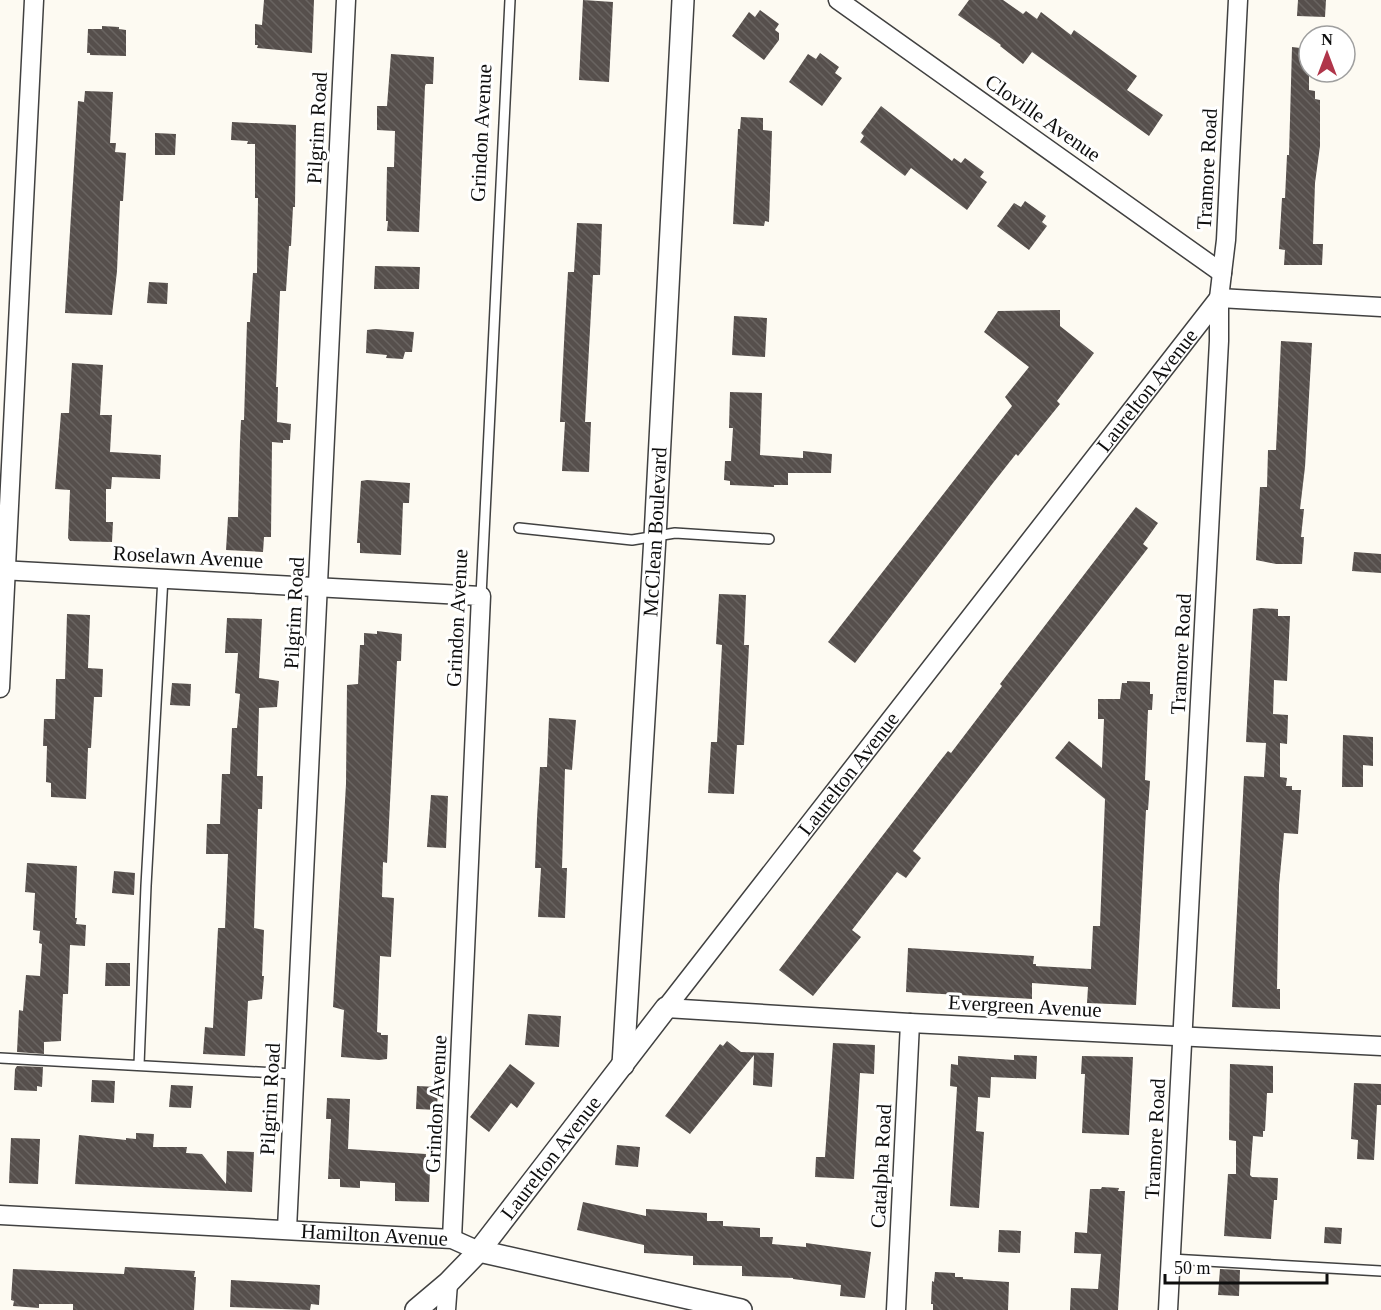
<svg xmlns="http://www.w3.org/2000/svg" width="1381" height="1310" font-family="Georgia,serif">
  <defs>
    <pattern id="building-back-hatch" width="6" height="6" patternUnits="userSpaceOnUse" patternTransform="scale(1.5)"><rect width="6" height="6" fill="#564f4c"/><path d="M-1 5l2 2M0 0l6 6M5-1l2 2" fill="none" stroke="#696461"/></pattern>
  </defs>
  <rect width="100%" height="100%" fill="#fdfaf2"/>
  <!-- building -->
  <path fill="url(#building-back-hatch)" d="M264,0H314L312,53L257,48L258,45H255V24L262,25Z
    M583,0L613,2L609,82L579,80Z
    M969,0H1003L1023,14L1026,11L1037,19L1041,12L1071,35L1074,30L1137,76L1127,90L1163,115L1149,136L1032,52L1023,64L1000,46L1001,45L958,15Z
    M1298,0H1326L1325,17L1297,16Z
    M760,10L779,24L775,30L779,33V40L764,60L732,36L749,12L755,17Z
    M102,26L119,27V29L126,30V56L90,55V53H87L88,29H102Z
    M1292,47L1309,49V90L1315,91V99L1320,100V146L1315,183L1313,244H1323L1322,265H1284L1285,250L1279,249L1282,198H1285L1287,155H1289Z
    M820,53L839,67L835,73L842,78L822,106L789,82L808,54L816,59Z
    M391,54L434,57L433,84H426L425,86L419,232L387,231L388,221H386L387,167H394L395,131L377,130V106H387Z
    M85,91L113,92L110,143H116L115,152L126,153L123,201H120L117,271L112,315L65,313L78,101L84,102Z
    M881,106L952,161L954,158L961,163L965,158L984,172L980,177L987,182L967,210L911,168L905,176L860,142L864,136L861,133Z
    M741,117L763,118V130L772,131L769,222L765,221L764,226L733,224L738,129H740Z
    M232,122L296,125L295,207H293L291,246H289L286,291H280L276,387H278L277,422L291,424L290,440H283V443L272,442L271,537H264L263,552L226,550L228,517H238L240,441L241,420H244L247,322H250L253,273H257L258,198H255V144H247L248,141L231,140Z
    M155,133L176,134L175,155H155Z
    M1025,201L1046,216L1042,222L1047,226L1029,250L997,226L1014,203L1021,207Z
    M577,223L602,224L600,275H593L585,422H591L589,472L562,471L565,422H560L565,323L568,272H574Z
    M375,266L420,267L419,289H374Z
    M149,282L168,283L167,304L147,303Z
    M1060,310V326L1094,353L1057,401L1060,404L1018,456L1016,454L993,483L855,663L828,642L1012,406L1005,397L1029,367L984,332L998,311Z
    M734,316L767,318L765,357L732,355Z
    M375,329L414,332L412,352H405L403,359L386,358L387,355L366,353L367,330Z
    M1281,341L1312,343L1305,467L1300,509H1304L1301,537H1304L1302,564H1276L1256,560L1260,487H1267L1268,450H1276Z
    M72,363L103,365L100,415H112L110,452L161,455L160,479L112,477L111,489H106V522H113L112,542L70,541L68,538L70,490L55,489L61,413H69Z
    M730,392L762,393L760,455L803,458V451L832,454L831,473H788V485H774V487L730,485V481L724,480L725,461H731L733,428H729Z
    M367,480L410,483L409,503H403L401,555L360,553V543H357L361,481Z
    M1136,507L1158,523L1143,544L1148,548L913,851L921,858L906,878L897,872L852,930L861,937L813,996L779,970L940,761L948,751L951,753L1002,686L1000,684Z
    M1354,552L1381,554V573L1352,571Z
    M719,594L746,595L744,645H749L744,745H737L734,794L708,793L711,742H717L722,645L716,644Z
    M1261,608L1278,609V616H1290L1287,681L1274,680L1273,714L1288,715L1287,744L1280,743V777L1287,778L1286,786H1292V790H1301L1298,834L1284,833L1279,885L1277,989H1280V1009L1232,1007L1244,776L1264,777L1266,743L1246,742L1253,609Z
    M67,614L90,615L88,668L103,669L102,697H94L91,748H88L86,799L51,797V783L46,782L47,746H43L44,719H55L56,679H65Z
    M227,618L262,619L259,678L279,681L277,707L259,708L257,776H263L262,809H258L254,928L264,930L262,976H264L262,999L248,1001L245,1056L203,1054L205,1027L213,1028L218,928H225L228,854H206L207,824H220L222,774H230L232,728H237L240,694L235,693L238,653H225Z
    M377,631L402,634L401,661H397L387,863L383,862L382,897L394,898L391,957L380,956L377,1032L381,1033V1035H388L387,1059L379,1060L341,1057L344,1010L333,1007L346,784L347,685L358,684L360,645H364V633L377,634Z
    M1127,681L1150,682V694H1153L1152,710H1148L1145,780L1150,781L1148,810H1146L1136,1005L1087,1003L1088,987L1032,983V999L906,992L908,948L1034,956L1033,964H1036V966L1091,969L1093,926H1100L1105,799L1055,758L1069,741L1102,768L1104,719H1098V699H1120L1122,683H1127Z
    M172,683L191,684L190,706L170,705Z
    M549,718L576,720L572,770L565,769L562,868H567L565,918L538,917L541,868H535L537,818L540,767H547Z
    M1343,735L1373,737V766L1363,765V787H1342Z
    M431,795L448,796L446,848L427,847Z
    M27,863L77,866L75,918H77L76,924L86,925L85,946L70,945L68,994H63L61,1039V1041L44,1042V1054L17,1052L19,1010L23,1011L26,975L40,976L42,944L39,943L40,931L33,930L35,893L25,892Z
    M114,871L135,873L134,895L112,893Z
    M106,963H130V986H105Z
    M528,1014L561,1016L559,1047L525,1045Z
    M727,1041L741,1052L774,1053L772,1087L753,1085L754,1055L690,1134L665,1116L720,1044L723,1046Z
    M833,1043L875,1045L874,1074L860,1073L854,1179L815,1177L816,1157H825Z
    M1014,1055L1037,1056L1036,1079L991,1077L990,1098L978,1097L976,1131L984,1132L979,1208L950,1206L957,1087L950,1086L951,1064L958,1065V1056L1014,1060Z
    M1082,1056L1133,1057L1129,1135L1082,1133L1085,1074H1081Z
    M510,1064L535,1083L517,1108L511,1103L489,1132L470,1117Z
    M1230,1064L1273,1066V1093H1267L1265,1131H1263V1137L1253,1136L1250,1175L1252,1177L1278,1178L1277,1200H1274L1271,1239L1224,1236L1228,1174H1236V1141L1229,1140Z
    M17,1066L43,1067L42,1087L37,1086V1091L14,1090L15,1069Z
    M92,1080L115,1081L114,1103L91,1102Z
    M1354,1083L1381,1084V1105H1377L1374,1160L1357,1159L1358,1140L1351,1139Z
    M171,1085L193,1086L191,1108L169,1107Z
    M417,1086L438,1087L437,1110L416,1109Z
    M327,1098L350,1099L348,1149L426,1154L425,1171H430L429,1202L395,1201V1183L360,1181V1188L340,1187V1179H328L331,1119H326Z
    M136,1133L154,1134L153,1147H187L186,1153L202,1154L226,1184L227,1151L254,1152L252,1192L75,1184L79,1135L126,1140V1138L136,1139Z
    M11,1138L40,1139L38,1184L9,1183Z
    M617,1145L640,1147L638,1167L615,1165Z
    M1102,1187L1119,1188L1118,1191H1125L1118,1310H1070L1071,1288L1098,1289L1101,1254L1074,1253L1075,1232L1087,1233L1090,1189H1101Z
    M583,1202L646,1216V1209L707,1213V1221H723V1226L760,1228V1237H773L772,1244L806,1247V1243L871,1252L865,1298L840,1296L841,1285L793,1279V1278L742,1276V1266L693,1265V1256L644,1253V1245L577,1230Z
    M1325,1227L1342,1228L1341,1244L1324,1243Z
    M999,1230L1021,1231L1020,1253L998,1252Z
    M125,1267L195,1271L194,1277H196L194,1310H73V1304H39V1308L13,1306L14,1301L11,1300L13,1269L124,1274Z
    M1220,1269L1240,1270L1239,1296L1218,1295Z
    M935,1272L955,1273V1277H963V1279L1009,1282L1008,1310H933V1304H931L932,1281L934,1282Z
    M231,1280L320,1285L319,1305L311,1304L310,1310L230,1307Z"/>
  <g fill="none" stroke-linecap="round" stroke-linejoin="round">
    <defs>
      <path id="service" d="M519,528L632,540L675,533L769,539
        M481,596L510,0
        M0,1058L294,1074
        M139,1065L146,886L163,577
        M1171,1259L1381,1271"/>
      <g id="minor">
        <path d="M838,0L1222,273"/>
        <path d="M0,570L481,596L452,1239"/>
        <path d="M0,688L34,0"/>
        <path id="s1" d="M666,1008L1219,298L1381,307"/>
        <path d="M666,1008L910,1023L1381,1046"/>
        <path id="s2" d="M0,1215L452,1239L479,1251"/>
        <path d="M287,1229L346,0"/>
        <path d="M446,1310L448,1283"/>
        <path d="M896,1310L910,1023"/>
        <path d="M1168,1310L1219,341V298L1226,240L1238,0"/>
      </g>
      <g id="tertiary">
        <path id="s3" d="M623,1065L655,537L683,0"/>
        <path d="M479,1251L741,1310"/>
        <path id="s4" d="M416,1310L448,1283L479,1251L666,1008"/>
      </g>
    </defs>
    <!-- service casing -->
    <use href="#service" stroke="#414141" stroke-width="12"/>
    <!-- minor casing -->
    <use href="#minor" stroke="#414141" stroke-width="21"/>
    <!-- tertiary casing -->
    <use href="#tertiary" stroke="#414141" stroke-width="24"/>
    <!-- service -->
    <use href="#service" stroke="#fff" stroke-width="9"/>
    <!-- minor -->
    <use href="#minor" stroke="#fff" stroke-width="18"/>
    <!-- tertiary -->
    <use href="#tertiary" stroke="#fff" stroke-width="21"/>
  </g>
  <g text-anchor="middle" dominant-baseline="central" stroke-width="6" stroke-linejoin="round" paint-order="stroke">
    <!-- street labels -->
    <g font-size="21" fill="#0e0e0e" stroke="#fff">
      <text transform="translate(1043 118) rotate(35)">Cloville Avenue</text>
      <text transform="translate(317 128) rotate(-87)">Pilgrim Road</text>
      <text transform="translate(481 133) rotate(-87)">Grindon Avenue</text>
      <text transform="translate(1207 169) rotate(-87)">Tramore Road</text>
      <text stroke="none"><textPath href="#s1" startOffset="783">Laurelton Avenue</textPath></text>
      <text stroke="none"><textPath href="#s3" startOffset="534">McClean Boulevard</textPath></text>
      <text transform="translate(188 557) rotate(3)">Roselawn Avenue</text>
      <text transform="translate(294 613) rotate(-87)">Pilgrim Road</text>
      <text transform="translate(457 618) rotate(-87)">Grindon Avenue</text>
      <text transform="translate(1181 654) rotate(-87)">Tramore Road</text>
      <text stroke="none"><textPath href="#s1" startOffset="297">Laurelton Avenue</textPath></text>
      <text transform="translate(1025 1006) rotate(3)">Evergreen Avenue</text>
      <text transform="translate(270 1099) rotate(-87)">Pilgrim Road</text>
      <text transform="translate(436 1104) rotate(-87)">Grindon Avenue</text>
      <text transform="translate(1155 1139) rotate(-87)">Tramore Road</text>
      <text stroke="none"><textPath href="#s4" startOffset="204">Laurelton Avenue</textPath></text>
      <text transform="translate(881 1166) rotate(-87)">Catalpha Road</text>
      <text stroke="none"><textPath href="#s2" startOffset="375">Hamilton Avenue</textPath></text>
    </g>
  </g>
  <!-- north arrow -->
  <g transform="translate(1327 54)"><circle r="28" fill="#ffffff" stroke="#9f9f9f" stroke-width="1.5"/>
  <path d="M0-4.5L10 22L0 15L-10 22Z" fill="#b0354a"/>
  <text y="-9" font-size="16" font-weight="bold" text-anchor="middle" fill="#0e0e0e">N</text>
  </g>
  <!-- scale -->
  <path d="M1165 1274v9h162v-9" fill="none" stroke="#0e0e0e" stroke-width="3"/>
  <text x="1174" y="1274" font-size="18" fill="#0e0e0e" stroke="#ffffff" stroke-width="4.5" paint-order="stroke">50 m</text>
</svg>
